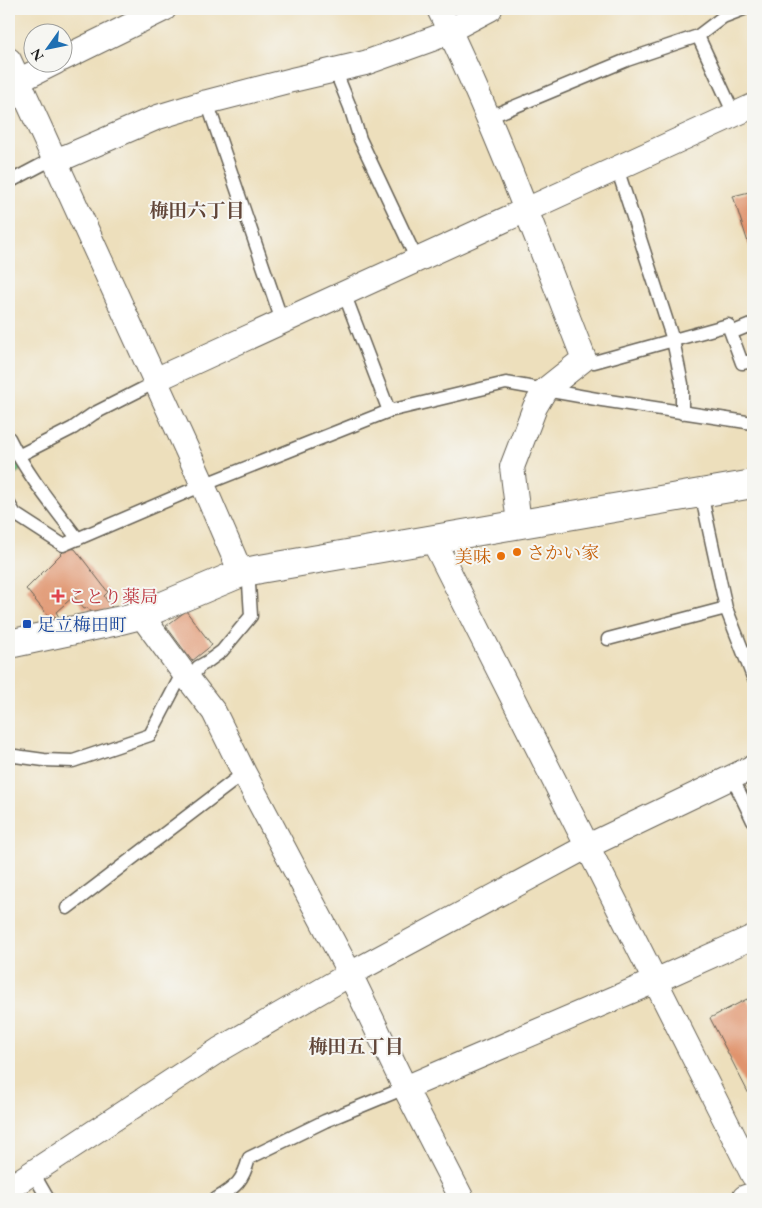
<svg xmlns="http://www.w3.org/2000/svg" width="762" height="1208" font-family="'EB Garamond','Noto Serif JP',serif">
  <rect width="100%" height="100%" fill="#f6f6f2"/>
  <filter id="ink" filterUnits="userSpaceOnUse"><feTurbulence type="fractalNoise" baseFrequency=".02" numOctaves="2"/><feDisplacementMap in="SourceGraphic" scale="10" xChannelSelector="R" yChannelSelector="G"/><feConvolveMatrix kernelMatrix="1 2 1 2 8 2 1 2 1" color-interpolation-filters="sRGB"/></filter>
  <filter id="wash" filterUnits="userSpaceOnUse"><feTurbulence type="fractalNoise" baseFrequency=".0096" numOctaves="4" result="noise"/><feDisplacementMap in="SourceGraphic" scale="20" xChannelSelector="R" yChannelSelector="G"/><feGaussianBlur stdDeviation="1.12" result="paint"/><feColorMatrix in="noise" values="0 0 0 0 0 0 0 0 0 0 0 0 0 0 0 0 0 1.4 0 .05"/><feComposite in="paint" operator="in"/></filter>
  <g filter="url(#wash)">
    <rect width="100%" height="100%" fill="#eddfbc"/>
    <!-- green -->
    <path fill="#78c687" stroke="#4a7152" d="M12,454L21,470L9,478V456Z"/>
    <g id="blocks">
      <!-- building -->
      <path fill="#e0946e" d="M753,191V258L733,196Z
        M67,548L75,549L108,592L104,596L113,609L93,614L88,608L84,609L74,596L56,612L59,617L50,618L26,589Z
        M186,611L212,645L192,661L166,626Z
        M747,999L753,1011V1102L710,1018Z"/>
    </g>
  </g>
  <g filter="url(#ink)">
    <use href="#blocks" fill-opacity="0" stroke="#656054" stroke-width="1"/>
    <g fill="none" stroke-linecap="round" stroke-linejoin="round">
      <defs>
        <path id="service" d="M698,36L734,114
          M335,70L350,107L360,139L417,260
          M207,102L282,321
          M487,118L627,60L698,36L723,17L744,9
          M617,168L673,340L682,384V413
          M9,182L43,164L54,160
          M344,293L389,411
          M731,333L753,324
          M584,359L594,362L728,325L742,363L753,361
          M9,438C27,475 53,506 78,539
          M18,456L73,428L93,414L156,382
          M701,493L726,608
          M9,504L15,514L63,545L203,485L389,411L506,383L602,400L753,423
          M608,639L726,608L753,677
          M186,676L197,670L198,667L207,662L222,651L251,616L249,584L241,573
          M9,757L15,756L44,760L73,761L150,735L183,672
          M732,777L753,821
          M67,908L244,773
          M33,1173L48,1199
          M216,1199C236,1187 243,1181 249,1158L325,1121L405,1088"/>
        <path id="minor" d="M439,9C494,122 538,241 584,359L545,390L535,407L512,467L519,523
          M62,59L164,9
          M9,60L203,485L241,573
          M18,81L56,62
          M54,160L68,156L158,117L207,102L292,80L365,63L435,38L490,9
          M155,380L753,106
          M432,538L753,1175
          M141,615L183,672L214,712L244,773L350,974L405,1088L462,1199
          M405,1088L655,981L753,937
          M9,1188L219,1050L350,974L588,846L753,767"/>
        <path id="tertiary" d="M9,644L117,621L141,615L241,573L260,569L753,484
          M746,1199L753,1197"/>
      </defs>
      <!-- service casing -->
      <use href="#service" stroke="#656054" stroke-width="15"/>
      <!-- minor casing -->
      <use href="#minor" stroke="#656054" stroke-width="26"/>
      <!-- tertiary casing -->
      <use href="#tertiary" stroke="#656054" stroke-width="30"/>
      <!-- service -->
      <use href="#service" stroke="#fff" stroke-width="12"/>
      <!-- minor -->
      <use href="#minor" stroke="#fff" stroke-width="24"/>
      <!-- tertiary -->
      <use href="#tertiary" stroke="#fff" stroke-width="28"/>
    </g>
  </g>
  <!-- markers -->
  <g fill="#e8710a" stroke="#f6f6f2" stroke-width="2">
    <circle cx="517" cy="552" r="5"/>
    <circle cx="501" cy="556" r="5"/>
  </g>
  <path fill="#e0444e" stroke="#f6f6f2" stroke-width="2" d="M55.5 588.5h5v5h5v5h-5v5h-5v-5h-5v-5h5z"/>
  <rect fill="#1a4fb4" stroke="#f6f6f2" stroke-width="2" x="22" y="619" width="10" height="10" rx="2.5"/>
  <g text-anchor="middle" dominant-baseline="central" stroke-width="4" stroke-linejoin="round" paint-order="stroke">
    <!-- food labels -->
    <g font-size="18" fill="#c56008" stroke="#f6f6f2" text-anchor="start">
      <text x="527" y="552">さかい家</text>
      <text x="491" y="556" text-anchor="end">美味</text>
    </g>
    <!-- health labels -->
    <g font-size="18" fill="#be3a42" stroke="#f6f6f2" text-anchor="start">
      <text x="68" y="596">ことり薬局</text>
    </g>
    <!-- transit labels -->
    <g font-size="18" fill="#164399" stroke="#f6f6f2" text-anchor="start">
      <text x="37" y="624">足立梅田町</text>
    </g>
    <!-- neighbourhood labels -->
    <g font-size="19" font-weight="bold" fill="#614639" stroke="#f6f6f2">
      <text x="197" y="210">梅田六丁目</text>
      <text x="356" y="1046">梅田五丁目</text>
    </g>
  </g>
  <!-- margin -->
  <rect width="762" height="1208" fill="none" stroke="#f6f6f2" stroke-width="30"/>
  <!-- north arrow -->
  <g transform="translate(48 48) rotate(237)"><circle r="24" fill="#f6f6f2" stroke="#9f9f9c"/>
  <path d="M0-4L9 19L0 12L-9 19Z" fill="#1f6fb2"/>
  <text y="-8" font-size="14" font-weight="bold" text-anchor="middle" fill="#1c1c1c">N</text>
  </g>
</svg>
